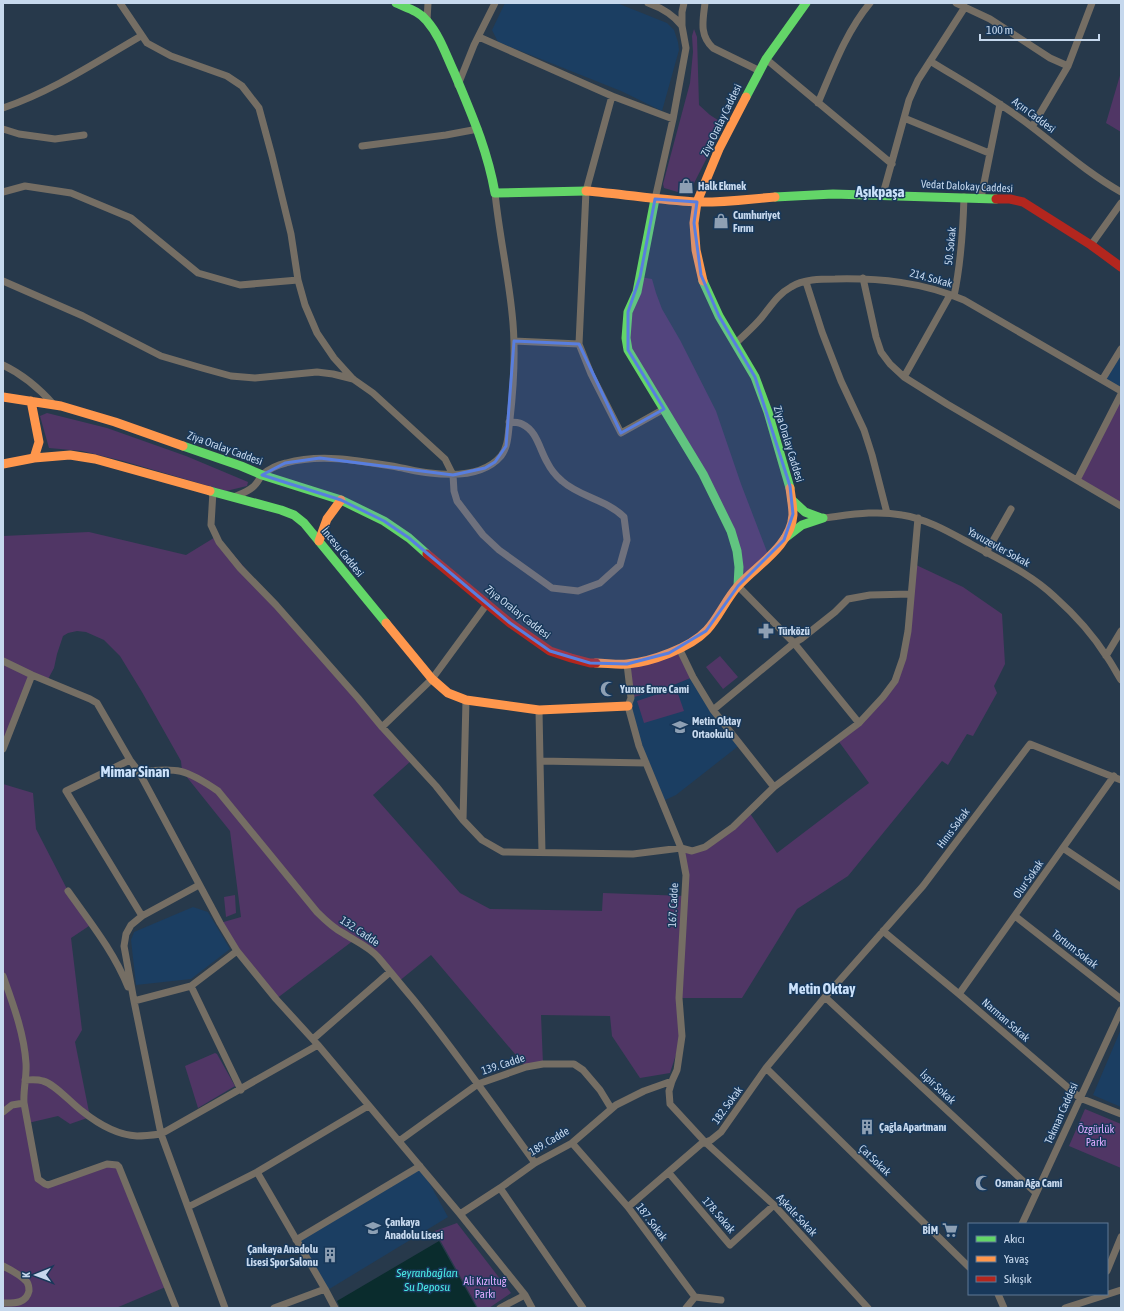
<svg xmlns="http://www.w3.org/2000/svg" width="1124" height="1311" font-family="'Asap Condensed',sans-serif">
  <rect width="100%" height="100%" fill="#27394b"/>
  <!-- built -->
  <path fill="#1b3e62" d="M505,3H617L667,23L674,30L678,42L679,50L662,111L621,91L498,42L492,30Z
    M1121,349V391L1102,380Z
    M693,677L741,744L676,795L661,802L639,746L631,702V698L671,686Z
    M193,907L208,912L230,949L191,979L136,985L131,940L134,932Z
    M1121,1029V1107L1093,1095Z
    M420,1166L448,1217L326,1291L296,1240Z"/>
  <!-- green -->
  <path fill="#503665" d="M694,29L697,37L699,105L710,115L724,124L688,195L664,188L663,184L690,83L693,52L692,36Z
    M1121,72V132L1106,123Z
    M640,277L652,279L656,293L662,309L680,340L716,411L741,484L769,557L738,586L731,531L626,338Z
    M1121,394V506L1077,480Z
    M47,413L107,428L186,456L248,482L247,486L226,491L123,461L82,451L49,448L40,416Z
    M89,532L186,555L217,536L412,760L373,795L460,893L490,909L602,911L603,893L685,896L681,848L705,847L749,812L777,853L869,783L837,739L883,697L903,658L914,564L963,587L1002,614L1005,664L994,686L997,693L973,736L967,734L948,765L942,761L848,876L797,909L742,998H679L682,1036L670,1073L640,1078L612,1036L610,1016L541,1015L543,1064L526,1067L431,955L398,982L377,956L354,940L276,999L220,923L241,917L230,831L182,771L181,761L142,692L120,656L104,640L86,632L77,631L68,633L63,636L57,654L54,668L47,681L32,675L3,749V536Z
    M679,648L693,677L671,686L631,698L627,664Z
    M720,656L738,677L723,689L706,667Z
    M676,688L684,711L644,723L637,701Z
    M3,784L33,793L36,829L68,891L92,924L71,938L82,1030L75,1042L90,1117L70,1124L58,1116L28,1123L38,1179L44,1184L114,1163L168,1286L116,1308H3Z
    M235,895L236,913L226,917L224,897Z
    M215,1053L217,1054L235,1086L198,1108L185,1066Z
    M1085,1109L1121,1124V1168L1069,1146Z
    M457,1223L511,1293L489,1308H478L435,1231Z"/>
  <!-- water -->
  <path fill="#0a2c2d" d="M439,1241L476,1307L340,1308L337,1301Z"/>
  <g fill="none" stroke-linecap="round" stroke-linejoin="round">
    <!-- street -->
    <path stroke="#756e64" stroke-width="7" d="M120,3L147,43L171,56L227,76L242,86L259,108L272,156L291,234L298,280L305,305L317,333L334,358L353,379L373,393L445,459L453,475L454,491L457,501L483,535L499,550L552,588L578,591L600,583L620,565L627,540L624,517C607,500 580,497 562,481C556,476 550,468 547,462C539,448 537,431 522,424C518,422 513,422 509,422
      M648,3C662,8 673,14 682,26
      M705,3C703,20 699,35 713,48L760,71
      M956,3L990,19L1050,58L1068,66
      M427,20L428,3
      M479,37L612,96L673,119
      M766,59L892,164
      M930,61C964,82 1000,102 1032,127C1062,150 1089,174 1121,192
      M458,85L474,45L495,3
      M612,96L586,191L579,344L591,374L621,433L664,409
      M818,103C833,68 846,32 870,3
      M3,108C53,91 96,62 141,36
      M904,118L989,153
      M1032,127L1068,66L1092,3
      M3,129L19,134L55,139L84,135
      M362,146L446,135L478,129
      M3,192L25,186L71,193L131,218L198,273L240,285L298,280
      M883,194L909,100L918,80L965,7
      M981,198L1000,104
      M655,199L673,119L686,48L682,26V12L684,3
      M1091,245L1121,203
      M863,278L876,337L881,352L890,364L904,377L947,404L1121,506
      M3,281L83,316L161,356L202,368L231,376L255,378L317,372L333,374L353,379
      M806,282L822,332L841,381L864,430L872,455L887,513
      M954,296C961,263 963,231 964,197
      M514,341L579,344
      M736,343C744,335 754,327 762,317C771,306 778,294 791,287C803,279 821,279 835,279C880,278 922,282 964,300L1121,391
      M3,365C24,375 39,388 54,405
      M904,377L950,295
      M1102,380L1121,349
      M1077,480L1121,394
      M213,491L211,525L219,542L240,568L276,605L358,698L382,727L436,786L463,820L482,840L503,852L633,854L681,848L692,851L705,847L733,827L774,787
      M234,497C241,494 247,492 253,487C257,484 259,479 262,475C269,469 277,465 286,463C322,453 361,461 397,467C408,469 419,472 430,473C454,476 484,476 501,456C509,446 508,431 510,419C514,384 516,348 512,313C508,273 499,233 495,193
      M823,518C849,515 875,510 902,515C927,519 949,532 971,544C1000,560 1031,574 1055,597C1074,614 1093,635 1107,657C1112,664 1116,672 1121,680
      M986,553L1011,509
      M738,586L794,643L859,723
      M679,648L693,677L713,710L774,787L859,723L883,697L895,681L903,658L908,631L918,518
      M1106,656L1121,631
      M3,661L32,675L90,699L97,703L130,760L139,772L220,923L237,951L276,999L318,1045L460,1214L525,1295L532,1308
      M627,664L631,698L628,706L639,746L681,848L686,875L679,998L682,1036L677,1070L672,1081L669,1091L670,1104L705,1142L774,1205L868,1308
      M539,710L540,761L646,763
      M713,710L794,643L801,639L835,612L848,599L870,595L911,594
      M382,727L432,679L487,604
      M3,749L32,675
      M130,760L66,791L142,916
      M540,761L542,852
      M139,772C177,767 186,769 218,791L317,912C325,920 333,928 343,933C355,941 368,946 378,957C390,971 401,985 413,999C456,1052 495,1108 535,1163
      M463,820L466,700
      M1063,848L1121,887
      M199,885L142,916L131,925L126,934L124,946L134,1001L161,1134L225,1308
      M68,891C90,922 114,952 128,987
      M1015,916L1121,999
      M883,931L959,994L1080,1098L1121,1114
      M3,976C13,1004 24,1033 26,1063C27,1076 23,1090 24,1103L38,1179L45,1184L48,1185L107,1164L117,1165L119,1167L176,1308
      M191,986L241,1090
      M959,994L1114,776
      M825,997L1036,1193
      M134,1001L191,986L237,951
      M313,1039L390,972
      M766,1068L969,1267
      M25,1080C31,1080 37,1079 43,1081C55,1084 71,1103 82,1111C97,1123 117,1135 137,1136C145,1136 153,1135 161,1134L318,1045
      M3,1112L12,1105L24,1103
      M399,1141L478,1084L526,1067L543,1064H574L583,1070L600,1090L611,1108
      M572,1143L628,1207L695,1297L721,1300
      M257,1172L325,1289
      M669,1173L730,1245L774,1205
      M500,1188L583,1308
      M188,1207L257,1172L368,1106
      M628,1207L701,1144L711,1140L721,1132L766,1068L825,997L923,886L1030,744L1121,780
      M460,1214L500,1188L535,1163L572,1143L616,1105L644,1091L672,1081
      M1022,1224L1121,1010
      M296,1240L420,1166
      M3,1266C11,1270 21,1275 27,1282C29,1285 29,1288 29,1291C26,1304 14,1303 3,1303
      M1107,1271L1121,1237
      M998,1294L1004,1308
      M274,1308L325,1289L335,1308
      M500,1308L525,1295
      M686,1308L695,1297
      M1065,1308L1121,1290"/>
    <!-- fast -->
    <path stroke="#63d668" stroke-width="9" d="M396,3C407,8 419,11 427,21C440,36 446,55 454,72C471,113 487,148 495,193L586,191
      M746,97L766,59L806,3
      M775,197L833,194L996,199
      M655,199L637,292L628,312L626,338L628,350L703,474L731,531L737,551L739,567L738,586
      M703,281L719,316L755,377L768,412L790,488
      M183,446L241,466L262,475L341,500L384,521L409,538L427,554
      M210,491L281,510L294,515L304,523L386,623
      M792,500L805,512L821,518
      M785,538L802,525L823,518"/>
    <!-- slow -->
    <path stroke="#ff974d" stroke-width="9" d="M586,191C623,194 659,200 695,202C722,203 749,199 775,197
      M703,281L696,250L694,223L697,202L719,149L746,97
      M3,397L61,406L115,422L183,446
      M31,401L39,442L34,458
      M3,464L34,458L70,455L95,459L210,491
      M319,541L327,519L341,500
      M386,623L432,679L448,693L466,700L539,710L628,706
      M596,663C606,663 617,665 627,664C651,662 690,648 707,630C719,617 726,599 738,586C757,565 791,546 793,515C793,506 791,497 790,488"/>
    <!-- jam -->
    <path stroke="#b3261e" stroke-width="9" d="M996,199H1010L1023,202L1091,245L1121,267
      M427,554L510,623L550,651L571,658L590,663H596"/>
  </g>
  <!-- marked area -->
  <path fill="#587edf" fill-opacity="0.2" stroke="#587edf" stroke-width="3" stroke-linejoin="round" d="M655,199L697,202L694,223L701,275L719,316L755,377L790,486L793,514L784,540L738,586L706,631L669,653L627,664L590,663L550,651L510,623L409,538L384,521L341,500L262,475L285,463L320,458L453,475L485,468L495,462L506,446L514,341L579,344L621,433L664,409L628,350V312L640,277Z"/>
  <!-- icons -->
  <defs>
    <symbol id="shop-bare" viewBox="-9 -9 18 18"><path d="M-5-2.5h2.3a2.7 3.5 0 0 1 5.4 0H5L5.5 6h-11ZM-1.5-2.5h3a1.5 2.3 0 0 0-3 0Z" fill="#8ea0b4" stroke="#18385a" stroke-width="2.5" paint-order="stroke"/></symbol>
    <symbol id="pharmacy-bare" viewBox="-9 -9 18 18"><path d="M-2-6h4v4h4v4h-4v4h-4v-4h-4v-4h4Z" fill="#8ea0b4" stroke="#18385a" stroke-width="2.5" paint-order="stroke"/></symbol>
    <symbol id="mosque-bare" viewBox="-9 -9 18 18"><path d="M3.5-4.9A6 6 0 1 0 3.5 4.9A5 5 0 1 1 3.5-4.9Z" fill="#8ea0b4" stroke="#18385a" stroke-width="2.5" paint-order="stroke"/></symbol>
    <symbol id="school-bare" viewBox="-9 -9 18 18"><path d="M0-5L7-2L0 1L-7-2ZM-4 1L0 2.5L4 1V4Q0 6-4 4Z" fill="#8ea0b4" stroke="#18385a" stroke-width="2.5" paint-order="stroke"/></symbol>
    <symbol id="building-bare" viewBox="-9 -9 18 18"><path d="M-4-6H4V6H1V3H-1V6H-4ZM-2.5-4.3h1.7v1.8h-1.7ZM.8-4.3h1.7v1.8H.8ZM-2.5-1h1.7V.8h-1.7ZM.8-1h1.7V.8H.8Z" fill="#8ea0b4" stroke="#18385a" stroke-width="2.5" paint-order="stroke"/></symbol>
    <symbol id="supermarket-bare" viewBox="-9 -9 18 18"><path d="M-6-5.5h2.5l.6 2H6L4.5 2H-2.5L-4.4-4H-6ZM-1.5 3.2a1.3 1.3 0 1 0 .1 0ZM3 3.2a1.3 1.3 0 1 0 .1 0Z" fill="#8ea0b4" stroke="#18385a" stroke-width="2.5" paint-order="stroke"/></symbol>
  </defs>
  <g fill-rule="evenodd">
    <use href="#shop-bare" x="675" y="175" width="22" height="22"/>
    <use href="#shop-bare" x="710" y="210" width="22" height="22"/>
    <use href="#pharmacy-bare" x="755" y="620" width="22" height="22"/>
    <use href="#mosque-bare" x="597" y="678" width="22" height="22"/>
    <use href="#school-bare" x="669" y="716" width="22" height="22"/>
    <use href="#building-bare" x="856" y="1116" width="22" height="22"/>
    <use href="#mosque-bare" x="972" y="1172" width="22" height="22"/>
    <use href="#school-bare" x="362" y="1217" width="22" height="22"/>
    <use href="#supermarket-bare" x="939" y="1219" width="22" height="22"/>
    <use href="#building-bare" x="319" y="1244" width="22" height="22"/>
  </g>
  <g text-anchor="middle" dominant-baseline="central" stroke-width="3" stroke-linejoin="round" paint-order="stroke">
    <!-- street labels -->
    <g font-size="11" fill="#c6d8ed" stroke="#18385a">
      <text transform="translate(1034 115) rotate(37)">Açın Caddesi</text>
      <text transform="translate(721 120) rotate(-64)">Ziya Oralay Caddesi</text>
      <text transform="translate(967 186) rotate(3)">Vedat Dalokay Caddesi</text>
      <text transform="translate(950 246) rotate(-84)">50. Sokak</text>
      <text transform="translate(931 278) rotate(15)">214. Sokak</text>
      <text transform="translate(789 444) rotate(73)">Ziya Oralay Caddesi</text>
      <text transform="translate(225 448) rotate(20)">Ziya Oralay Caddesi</text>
      <text transform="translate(999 547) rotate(29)">Yavuzevler Sokak</text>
      <text transform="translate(343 552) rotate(51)">İncesu Caddesi</text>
      <text transform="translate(518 612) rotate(38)">Ziya Oralay Caddesi</text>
      <text transform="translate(953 828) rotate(-53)">Hınıs Sokak</text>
      <text transform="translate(1028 879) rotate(-55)">Olur Sokak</text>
      <text transform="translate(673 905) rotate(-87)">167. Cadde</text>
      <text transform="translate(360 931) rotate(34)">132. Cadde</text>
      <text transform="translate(1075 949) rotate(38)">Tortum Sokak</text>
      <text transform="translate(1006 1020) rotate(41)">Narman Sokak</text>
      <text transform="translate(503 1064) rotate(-18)">139. Cadde</text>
      <text transform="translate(938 1087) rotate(43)">İspir Sokak</text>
      <text transform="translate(727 1105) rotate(-54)">182. Sokak</text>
      <text transform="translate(1061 1113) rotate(-66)">Tekman Caddesi</text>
      <text transform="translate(549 1141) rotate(-31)">189. Cadde</text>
      <text transform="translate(875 1160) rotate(44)">Çat Sokak</text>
      <text transform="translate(719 1215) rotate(49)">178. Sokak</text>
      <text transform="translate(797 1215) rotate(47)">Aşkale Sokak</text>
      <text transform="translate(652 1222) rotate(53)">187. Sokak</text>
    </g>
    <!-- poi labels -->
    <g font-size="11" font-weight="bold" fill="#c6d8ed" stroke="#18385a" text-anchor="start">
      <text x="698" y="186">Halk Ekmek</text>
      <text x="733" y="215">Cumhuriyet<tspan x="733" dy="13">Fırını</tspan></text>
      <text x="778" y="631">Türközü</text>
      <text x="620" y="689">Yunus Emre Cami</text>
      <text x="692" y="721">Metin Oktay<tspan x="692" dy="13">Ortaokulu</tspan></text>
      <text x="879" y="1127">Çağla Apartmanı</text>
      <text x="995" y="1183">Osman Ağa Cami</text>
      <text x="385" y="1222">Çankaya<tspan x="385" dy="13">Anadolu Lisesi</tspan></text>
      <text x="938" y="1230" text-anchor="end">BİM</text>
      <text x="318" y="1249" text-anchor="end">Çankaya Anadolu<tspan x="318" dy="13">Lisesi Spor Salonu</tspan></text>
    </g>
    <!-- park labels -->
    <g font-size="11" fill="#dea9ff" stroke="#18385a">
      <text x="1096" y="1129">Özgürlük<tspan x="1096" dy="13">Parkı</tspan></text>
      <text x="485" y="1281">Ali Kızıltuğ<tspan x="485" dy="13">Parkı</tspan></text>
    </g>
    <!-- water labels -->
    <g font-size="12" font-style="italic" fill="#49eae5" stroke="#18385a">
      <text x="427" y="1273">Seyranbağları<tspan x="427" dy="14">Su Deposu</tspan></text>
    </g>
    <!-- district labels -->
    <g font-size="15" font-weight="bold" fill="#cbe1fa" stroke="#18385a">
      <text x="880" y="191">Aşıkpaşa</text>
      <text x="135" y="771">Mimar Sinan</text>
      <text x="822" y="988">Metin Oktay</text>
    </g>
  </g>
  <!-- border -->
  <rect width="1124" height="1311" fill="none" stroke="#c6d8ed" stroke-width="8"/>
  <!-- legend -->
  <rect x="968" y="1223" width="140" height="72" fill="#18385a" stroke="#5e7895"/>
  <rect x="976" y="1236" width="20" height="6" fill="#63d668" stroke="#5e7895"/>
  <text x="1004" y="1243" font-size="12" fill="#c6d8ed">Akıcı</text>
  <rect x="976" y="1256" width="20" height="6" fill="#ff974d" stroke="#5e7895"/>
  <text x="1004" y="1263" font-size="12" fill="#c6d8ed">Yavaş</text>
  <rect x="976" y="1276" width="20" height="6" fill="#b3261e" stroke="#5e7895"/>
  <text x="1004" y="1283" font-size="12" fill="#c6d8ed">Sıkışık</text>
  <!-- north arrow -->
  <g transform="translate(36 1275) rotate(269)" stroke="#18385a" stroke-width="3" paint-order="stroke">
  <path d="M0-3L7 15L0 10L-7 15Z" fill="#c6d8ed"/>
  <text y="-6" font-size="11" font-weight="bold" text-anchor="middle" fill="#c6d8ed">K</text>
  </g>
  <!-- scale -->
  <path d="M980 34v6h119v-6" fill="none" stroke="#c6d8ed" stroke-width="2"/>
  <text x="986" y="34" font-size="12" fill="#c6d8ed" stroke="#18385a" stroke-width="3" paint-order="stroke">100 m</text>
</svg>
